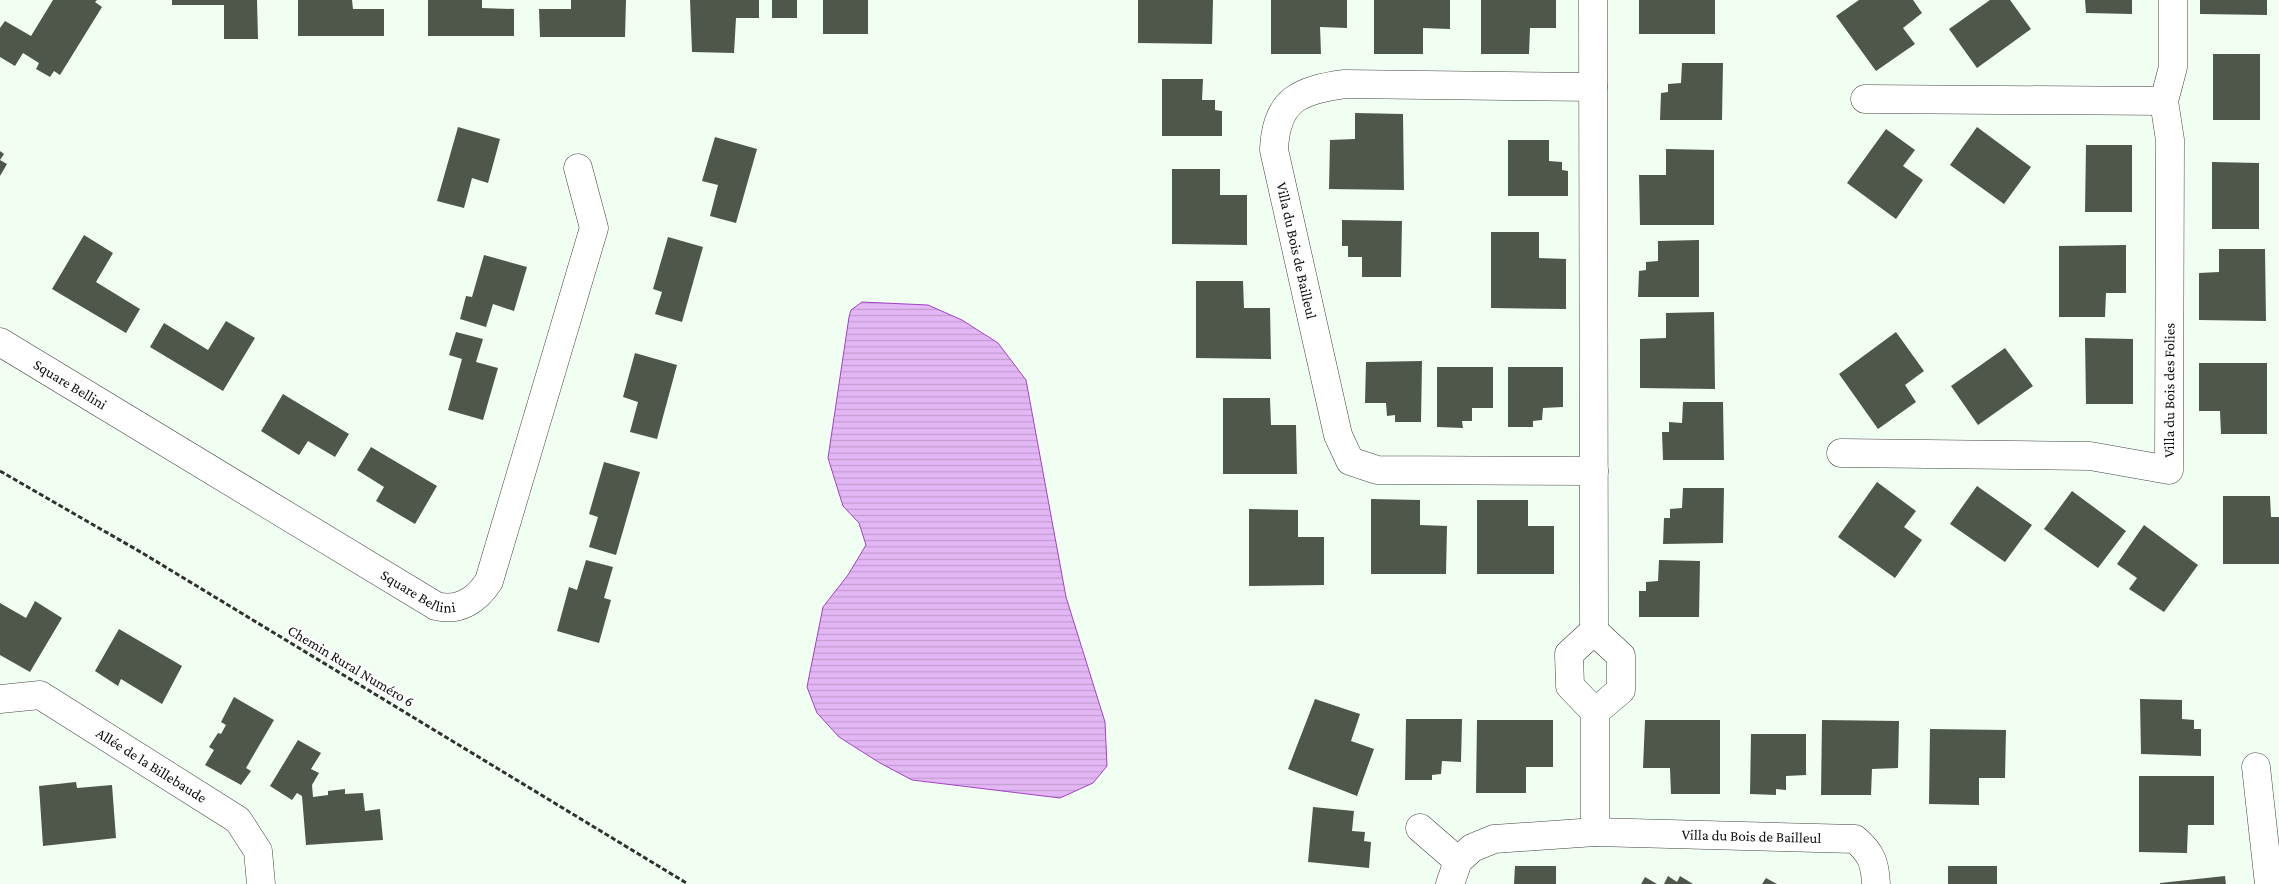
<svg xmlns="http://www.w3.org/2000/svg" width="2279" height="884" font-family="'Crimson Pro',serif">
  <defs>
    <pattern id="water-rules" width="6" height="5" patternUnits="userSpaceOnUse" patternTransform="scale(1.25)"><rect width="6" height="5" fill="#e3b7f5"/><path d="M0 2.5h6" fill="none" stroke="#c29cd1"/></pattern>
  </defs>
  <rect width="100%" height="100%" fill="#f1fff3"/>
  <!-- water -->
  <path fill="url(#water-rules)" stroke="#a540ca" d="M862,302L928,305L962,320L998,343L1026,380L1066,597L1105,722L1107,766L1093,783L1060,798L912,780L880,763L839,737L817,713L807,687L823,607L848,575L866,545L859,523L843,506L828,458L849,317L851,310Z"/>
  <!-- building -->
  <path fill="#4f574b" d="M53,0H97L95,2L102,7L60,75L54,71L50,77L36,69L39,63L23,53L15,66L0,57V28L5,21L31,36Z
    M172,0H257L258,39H224V5H172Z
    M298,0H352L353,9H384V36H298Z
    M428,0H482V8L514,9V36H428Z
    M571,0H626L625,37H540L539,9H571Z
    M690,0H759V18H736L734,53L692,52Z
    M772,0H797V18H772Z
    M823,0H868V34H823Z
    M1138,0H1213L1212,44L1138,43Z
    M1271,0H1347V28L1320,27L1321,54H1271Z
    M1374,0H1450V29L1423,28V54H1374Z
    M1481,0H1556V28H1530L1529,54H1481Z
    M1639,0H1715V34H1639Z
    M1859,0H1913L1922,13L1903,28L1915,44L1876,71L1836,16Z
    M1990,0H2010L2031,29L1977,68L1949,29Z
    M2085,0H2132V14L2086,13Z
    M2200,0H2267V15L2200,14Z
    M2213,54H2260V120H2213Z
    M1682,63H1723L1722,120H1660L1661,93L1668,92V84L1681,83Z
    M1162,79H1203L1202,100H1215V110L1222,111V136H1162Z
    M1355,113L1403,114L1404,190L1329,189L1330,140L1355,139Z
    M458,127L500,139L488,183L472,178L464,208L437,201Z
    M1977,127L2031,167L2004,204L1950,165Z
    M1886,129L1915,150L1903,166L1923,180L1896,219L1847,183Z
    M715,137L757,149L736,223L710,216L718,185L702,181Z
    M1508,140H1549V161L1562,162V170L1568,171V196H1508Z
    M2086,145H2132V212H2085Z
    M1666,149L1714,150V225H1640L1639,175H1666Z
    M0,151L4,154L0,160L7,164L0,176Z
    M2212,162L2259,163V229H2212Z
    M1172,169H1220V195H1247V245L1172,244Z
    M1342,220L1402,221L1401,277H1362V257H1348V246H1342Z
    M1491,232H1539V258L1566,259V309L1491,308Z
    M84,235L113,253L96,282L140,309L126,333L52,289Z
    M668,237L703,247L682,322L655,314L662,292L653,289Z
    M1699,240V297H1638L1639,271L1646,270V262L1658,261V241Z
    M2126,245V293H2106L2105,317H2059V246Z
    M2219,249H2265L2266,321L2199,320V273L2219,272Z
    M484,255L527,267L514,311L493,304L486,327L460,319L466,296L472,297Z
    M1196,281H1243L1244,308H1270L1271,359L1196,358Z
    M1714,312L1715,389L1640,388V339L1666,338V313Z
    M226,321L255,338L223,391L150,347L164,323L208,350Z
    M456,332L483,339L476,362L498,368L483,420L448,410L462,359L449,355Z
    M1896,332L1924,371L1905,385L1916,402L1878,429L1839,374Z
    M2085,338L2133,339V404H2086Z
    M2005,348L2033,386L1978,425L1951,386Z
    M635,353L677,365L657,439L630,432L638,402L623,397Z
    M1422,361L1421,422H1395V415L1387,416L1386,403H1365L1366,362Z
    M2199,363H2267V434H2221L2220,411H2199Z
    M1437,367H1493V408H1472V421H1462L1463,428L1437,427Z
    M1508,367H1563V407L1543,408L1542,420L1533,421V427H1508Z
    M283,394L349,434L335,457L308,441L299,455L261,431Z
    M1223,398H1270L1271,425H1296L1297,474H1223Z
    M1683,402H1723L1724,460H1663L1662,432H1669V422L1682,423Z
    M371,447L437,486L415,524L376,501L384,487L357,470Z
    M604,462L640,472L616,555L589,547L598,517L589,514Z
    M1877,482L1916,511L1904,527L1922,540L1895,578L1838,537Z
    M1977,486L2032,525L2005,562L1950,524Z
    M1683,488H1724L1723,543L1663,544L1664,518H1670V509L1682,508Z
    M2072,491L2126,531L2098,568L2044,529Z
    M2223,496H2270L2271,517H2279V564H2223Z
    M1371,499L1420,500V525L1447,526L1446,574H1371Z
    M1477,500H1528V526H1554V574H1477Z
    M1249,509L1298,510V537H1324V585L1249,586Z
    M2144,525L2198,565L2164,612L2129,589L2137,578L2117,564Z
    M586,560L613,567L604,598L611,600L599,643L557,631L569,587L577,590Z
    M1659,560L1700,561L1699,617H1639V591H1646V582L1658,581Z
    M35,601L62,618L30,672L0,655V603L26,618Z
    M119,629L182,666L162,704L121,679L118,686L95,671Z
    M234,697L274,720L246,768L251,771L241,785L205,765L214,750L209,747L218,733L221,734L226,725L221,722Z
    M1315,699L1360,714L1351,741L1374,749L1357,796L1288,769Z
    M2140,699L2182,700V719L2194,720V729H2201V756L2141,754Z
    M1406,719H1462L1461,762L1442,761L1441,774L1432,775V780H1405Z
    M1477,720H1553V767H1526V793H1476Z
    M1645,720H1720V794H1671L1670,768H1643Z
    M1822,720L1899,721L1898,768L1872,769L1871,795H1821Z
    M1930,729L2006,730L2005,778H1979V805L1929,804Z
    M1751,734H1806V775L1786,776V790L1776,789V795L1750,794Z
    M298,740L321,753L311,769L319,773L312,785L313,797L328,795V791L345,789V794L363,793L365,811L380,809L383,840L306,845L302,796L297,793L292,800L270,786Z
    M2139,776H2214V825H2188L2187,853L2139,852Z
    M76,782L77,788L112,785L116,838L43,846L39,786Z
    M1313,807L1354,811L1352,831L1365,832L1364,841L1371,842L1369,868L1308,862Z
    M1515,866H1556V884H1514Z
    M1948,866H1997V884H1948Z
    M1668,876L1677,882L1680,876L1693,884H1664Z
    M2225,876L2226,884H2160V883Z
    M1645,877L1657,884H1641Z
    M1766,878L1777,884H1762Z"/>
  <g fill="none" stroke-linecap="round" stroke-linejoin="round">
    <defs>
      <g id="minor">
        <path d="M1593,0L1594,631"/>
        <path id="s1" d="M1593,87L1345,84C1299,90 1276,100 1274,150L1338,435L1350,461L1377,470L1594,471"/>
        <path d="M1865,99L2164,101"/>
        <path id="s2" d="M0,342L436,606C459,612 477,600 489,581L594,228L578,168"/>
        <path id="s3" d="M1841,453L2090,456L2169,470L2170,140L2164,101L2173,67V0"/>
        <path id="s4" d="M0,699L40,695L238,820L258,851L261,884"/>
        <path d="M2256,767L2269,884"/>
        <path d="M1420,828L1458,861"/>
        <path d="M1595,832V712L1570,686L1569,654L1594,631L1621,656V690L1595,712"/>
        <path id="s5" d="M1450,884L1458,861L1472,848L1494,839L1595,832L1855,839C1871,853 1875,862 1876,884"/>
      </g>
    </defs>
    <!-- minor casing -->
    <use href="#minor" stroke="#424242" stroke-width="29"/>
    <!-- path -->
    <path stroke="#313131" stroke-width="3" stroke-dasharray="5 2.5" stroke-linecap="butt" d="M0,471L144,554L688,884"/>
    <!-- minor -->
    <use href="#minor" stroke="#fff" stroke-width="28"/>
  </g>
  <g text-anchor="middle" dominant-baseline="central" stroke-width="5" stroke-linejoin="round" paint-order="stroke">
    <!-- street labels -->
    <g font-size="15" fill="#0f0f0f" stroke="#fff">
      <text stroke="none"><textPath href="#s1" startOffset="461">Villa du Bois de Bailleul</textPath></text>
      <text stroke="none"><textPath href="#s2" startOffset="82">Square Bellini</textPath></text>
      <text stroke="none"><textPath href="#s3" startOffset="409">Villa du Bois des Folies</textPath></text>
      <text stroke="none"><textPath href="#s2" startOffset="488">Square Bellini</textPath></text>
      <text transform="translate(351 666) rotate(31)">Chemin Rural Numéro 6</text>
      <text stroke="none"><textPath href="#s4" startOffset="172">Allée de la Billebaude</textPath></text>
      <text stroke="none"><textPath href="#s5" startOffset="325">Villa du Bois de Bailleul</textPath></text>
    </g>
  </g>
</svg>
